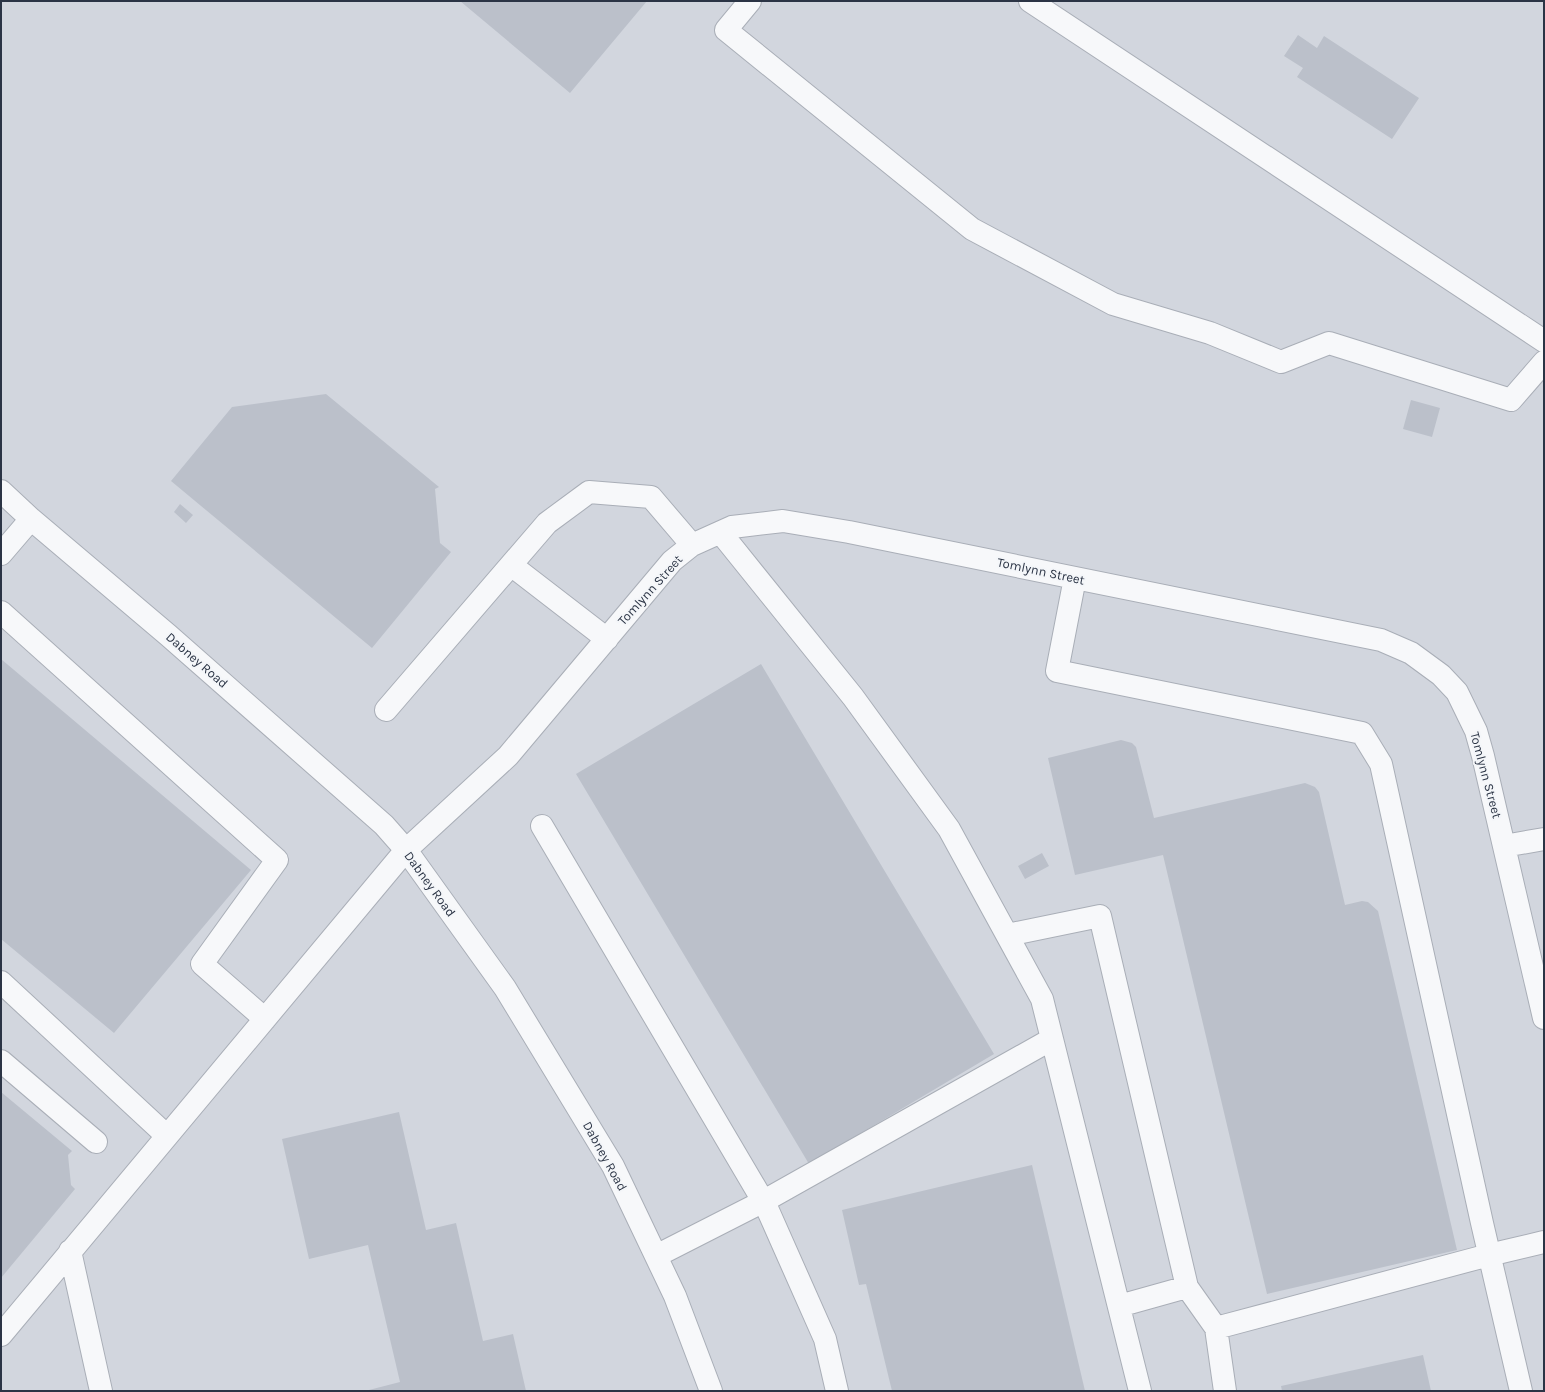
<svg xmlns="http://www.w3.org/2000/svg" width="1545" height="1392" font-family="Karla,sans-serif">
  <rect width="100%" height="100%" fill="#e4e7ec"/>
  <!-- built -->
  <path fill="#d2d6de" d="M1,1H1544V1391H1Z"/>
  <!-- building -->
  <path fill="#bbc0ca" d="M460,1H647L570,93Z
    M1298,35L1317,48L1324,36L1419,98L1392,139L1297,77L1303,68L1284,56Z
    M326,394L439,487L435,489L440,543L451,552L372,648L171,481L232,407Z
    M1411,400L1440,408L1432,437L1403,429Z
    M180,504L193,515L186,523L174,512Z
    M1,659L251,870L114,1033L1,939Z
    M761,664L994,1054L809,1164L576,774Z
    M1121,740L1132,743L1136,747L1154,818L1305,783L1315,787L1319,792L1345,905L1362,901L1368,902L1378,911L1457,1250L1267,1294L1163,855L1075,875L1048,758Z
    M1042,853L1049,866L1025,879L1018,866Z
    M1,1092L72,1151L68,1155L71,1185L75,1189L1,1278Z
    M399,1112L426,1230L456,1223L483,1341L513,1334L526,1391H365L400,1382L368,1245L309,1259L282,1139Z
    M1032,1165L1085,1391H892L866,1284L859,1285L842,1210Z
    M1423,1355L1431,1391H1282L1281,1386Z"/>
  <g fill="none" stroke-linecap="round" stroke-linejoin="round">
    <defs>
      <path id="minor" d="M750,1L726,30L972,229L1113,304L1210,333L1281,362L1329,343L1511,400L1544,362
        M1030,1L1544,341
        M1,491L31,519L168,635L384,825L406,850L505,988L613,1166L675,1296L711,1391
        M721,533L853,697L949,829L1042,999L1140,1391
        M1,554L31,519
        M511,565L607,639
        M1075,578L1057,671L1362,733L1381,764L1482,1223L1521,1391
        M1,612L277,860L202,964L265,1019
        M386,710L547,523L589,492L651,497L692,545
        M542,826L766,1206L825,1339L837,1391
        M1504,846L1544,839
        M1007,935L1100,916L1187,1287
        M1,982L167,1136
        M1,1061L96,1142
        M70,1251L101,1391
        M656,1256L764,1201L1052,1039
        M1119,1306L1187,1287L1216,1328L1489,1255L1544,1242
        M1216,1328L1225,1391
        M1,1335L406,850L508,756L672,561L692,545L732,527L783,521L849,532L1381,640L1411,653L1441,675L1457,692L1476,731L1483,756L1544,1018"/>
    </defs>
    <!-- minor casing -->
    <use href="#minor" stroke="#a9aeb7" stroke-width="24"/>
    <!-- minor -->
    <use href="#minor" stroke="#f7f8fa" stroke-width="22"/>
  </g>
  <g text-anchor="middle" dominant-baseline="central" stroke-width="4" stroke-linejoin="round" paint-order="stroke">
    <!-- street labels -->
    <g font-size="13" fill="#2b3445" stroke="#f4f6f9">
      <text transform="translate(1041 571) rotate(12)">Tomlynn Street</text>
      <text transform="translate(650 590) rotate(-48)">Tomlynn Street</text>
      <text transform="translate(197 660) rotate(41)">Dabney Road</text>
      <text transform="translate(1486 775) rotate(75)">Tomlynn Street</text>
      <text transform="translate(430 884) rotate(54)">Dabney Road</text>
      <text transform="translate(605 1156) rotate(61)">Dabney Road</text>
    </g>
  </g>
  <!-- border -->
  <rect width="1545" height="1392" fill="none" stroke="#2b3445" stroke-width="4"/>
</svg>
